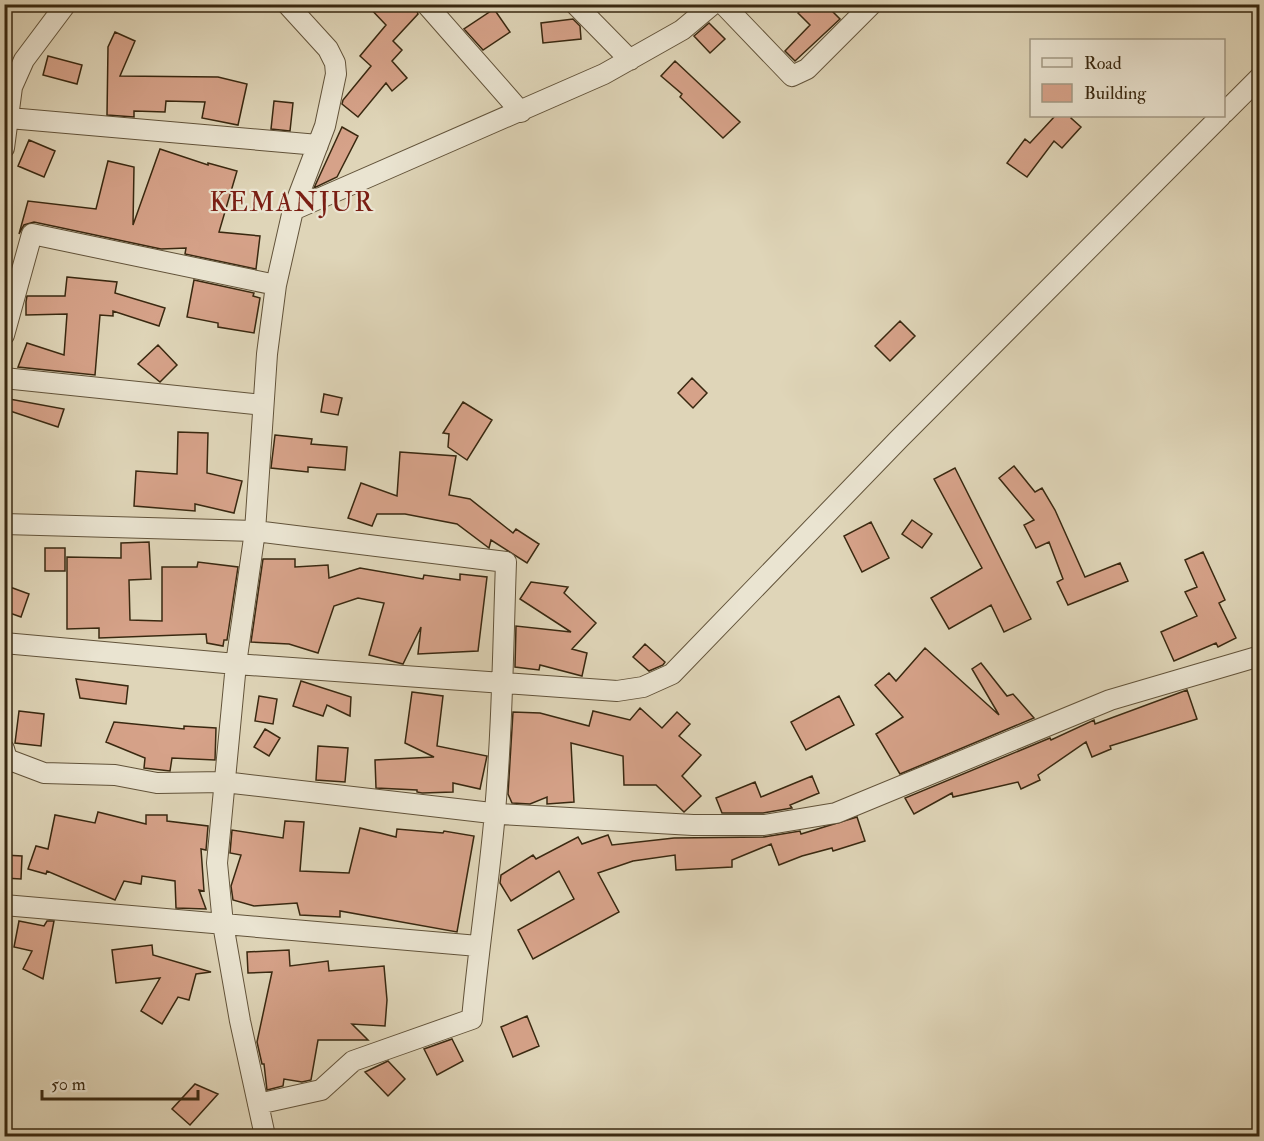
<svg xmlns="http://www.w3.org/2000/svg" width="1264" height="1141" font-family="'IM FELL Double Pica',serif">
  <rect width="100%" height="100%" fill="#dfd5b8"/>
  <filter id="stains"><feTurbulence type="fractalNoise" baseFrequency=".00333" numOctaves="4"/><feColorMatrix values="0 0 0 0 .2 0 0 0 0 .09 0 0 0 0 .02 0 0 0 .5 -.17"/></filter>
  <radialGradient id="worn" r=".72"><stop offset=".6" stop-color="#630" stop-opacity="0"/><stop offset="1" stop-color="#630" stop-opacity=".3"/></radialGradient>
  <!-- building -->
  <path fill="#d6a289" stroke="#392810" stroke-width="1.5" d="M366,4H414L418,14L393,41L402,50L392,61L407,78L392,91L386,83L358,117L342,104L343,100L371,66L360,56L386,25Z
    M807,4H825L840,19L795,61L785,51L810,25L798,13Z
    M494,9L510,32L483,50L464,29Z
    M573,19L580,26L581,39L543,43L541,23Z
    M709,23L725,39L710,53L694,36Z
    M115,32L135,41L120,76L218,77L247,84L238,125L202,118L205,102L166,101L165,112L134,111V117L107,115L108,47Z
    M48,56L82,65L77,84L43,75Z
    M675,61L740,122L723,138L680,97L682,94L661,76Z
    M274,101L293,103L290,131L271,129Z
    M1055,116H1072L1071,118L1081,127L1062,148L1054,141L1027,177L1007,163L1025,139L1030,143Z
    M342,127L358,136L337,177L314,188Z
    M29,140L55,151L44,177L18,166Z
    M160,149L208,165V163L237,171L219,232L260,236L256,269L185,254L186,248L161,249L34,222L24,225L19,234L28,201L96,209L108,161L134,167L133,225Z
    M67,277L117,282L115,293L165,308L159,326L113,311V316L100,315L95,375L18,367L27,343L64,355L67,314L26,315V302L27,296H65Z
    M194,280L254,293L253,296L260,298L254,333L218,327V323L187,317Z
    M900,321L915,336L890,361L875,346Z
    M158,345L177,365L160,382L138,364Z
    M692,378L707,393L693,408L678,393Z
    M324,394L342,398L338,415L321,412Z
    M4,398L64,409L58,427L4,409Z
    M463,402L492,420L467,460L448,447L449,434L443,433Z
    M178,432L208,433L207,473L242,481L234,513L195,504V511L134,506L136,471L177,474Z
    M275,435L312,439L311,444L347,447L345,470L308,467V472L271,468Z
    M400,452L456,456L449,495L470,499L513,533L516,529L539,544L527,563L491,540L489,548L457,524L405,514H377L372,526L348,518L361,483L397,496Z
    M1014,466L1035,492L1042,488L1055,510L1085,577L1120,563L1128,581L1068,605L1057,582L1063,579L1049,542L1036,548L1024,525L1034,520L999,478Z
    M955,468L1031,619L1004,632L991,605L949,629L931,598L982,568L934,479Z
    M912,520L932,534L922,548L902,534Z
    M871,522L889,558L862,572L844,536Z
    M149,542L151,579L129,580L130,620L162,621V567H197L198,562L238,567L227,640H224L223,646L207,643L206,634L99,638V628L67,629V557L121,558V543Z
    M45,548H65V571H45Z
    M1203,552L1225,600L1219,603L1236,638L1218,647L1216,643L1174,661L1161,632L1197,616L1185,592L1197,587L1185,560Z
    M263,559H295V567L328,565L329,578L360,568L423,579L424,575L460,580V574L487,577L478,651L418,654L421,627L403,664L369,655L384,603L358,598L334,606L318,653L289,644L251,642Z
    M531,582L568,587L564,593L596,623L572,649L587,653L582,676L540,665L539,670L515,667L516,626L571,632L520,599Z
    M10,587L29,594L21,617L4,611V594L8,595Z
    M645,644L665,662L663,665L649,671L633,657Z
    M925,648L999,715L972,669L981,663L1007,696L1013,694L1034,718L900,774L876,734L903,717L875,685L889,673L896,681Z
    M76,679L128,686L126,704L80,698Z
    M301,681L351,697L350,716L327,705L323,716L293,706Z
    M1187,690L1197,719L1110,746L1111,749L1092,757L1086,742L1038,775L1040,780L1021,789L1018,782L953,797L952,793L914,814L905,798L1050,738L1051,740L1094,720L1095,724Z
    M412,692L443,696L437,746L487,756L480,789L453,783V792L422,793L417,792V790L376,788L375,760L434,757L405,743Z
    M259,696L277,699L273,724L255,721Z
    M839,696L854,725L806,750L791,722Z
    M640,708L662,728L677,712L690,724L679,736L701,755L682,776L701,796L684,812L656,785H624L623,756L571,743L574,802L547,804V797L530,804L512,803L508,794L513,712L540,713L589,726L593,711L630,720Z
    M19,711L44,714L41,746L15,743Z
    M114,722L184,729V726L216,728L215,760L172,758L170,771L144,768L145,758L106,742Z
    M265,729L280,738L269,756L254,747Z
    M318,746L348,748L345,782L316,780Z
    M812,776L819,793L790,805L792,808L763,813H722L716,798L755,782L761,797Z
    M98,812L146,824V815H167V821L208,826L206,850L201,849L204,891L199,890L206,909L176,908L175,881L142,876L141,884L124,881L115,900L47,871L46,874L28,869L36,846L48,849L55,815L95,823Z
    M857,817L865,841L833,851L832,848L802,856L779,865L771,844L732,860V867L676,870L675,855L633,861L598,873L619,912L533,959L518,930L574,899L559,871L511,901L500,883L501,875L533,855L536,859L578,837L582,844L608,835L612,845L674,838L764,837L800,831L801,834Z
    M285,821L304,822L300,871L349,873L360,828L396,837L397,829L443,833L444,831L474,836L457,932L340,911V917L300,915L297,903L254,906L233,900L231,886L241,855L230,853L232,830L283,838Z
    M4,855L22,856L21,879L4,878Z
    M19,921L44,926L47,921H54L43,979L23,969L32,951L14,947Z
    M152,945L153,955L211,972L196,974L189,1000L178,997L162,1024L141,1011L160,978L116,983L112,950Z
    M289,950L290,966L328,961L329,971L384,966L387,1000L385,1026L352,1024L368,1040H318L311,1080L302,1082L284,1079L283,1086L267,1090L264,1064H262L257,1042L272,972L248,973L247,952Z
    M527,1016L539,1046L513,1057L501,1027Z
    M452,1039L463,1061L437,1075L424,1049Z
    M388,1061L405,1079L388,1096L365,1072Z
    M195,1084L218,1094L190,1125L172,1109Z"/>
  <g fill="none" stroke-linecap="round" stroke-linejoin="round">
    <defs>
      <path id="street" d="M426,4L521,112
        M575,4L630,60
        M723,4L792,76L807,69L872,4
        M1224,113L1260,77
        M9,118L318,145
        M4,148L12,87L24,60L66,4
        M293,210L604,74L682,30L713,4
        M4,335L32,234L276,285
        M4,378L263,405
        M4,524L255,531L506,562C503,649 502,736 494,823C488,888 478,953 472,1019L353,1061L321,1090L258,1104
        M4,643L236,664L617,691L643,687L672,674L899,439L1221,116
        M4,749L7,759L44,773L115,775L157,783L224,782L500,814L693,825H764L836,813L1110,700L1260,656
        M4,905L478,946
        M265,1136L240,1021L223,924L217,863L236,664L255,531L267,354L276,285L293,210L325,126L336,74L335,63L328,49L287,4"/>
    </defs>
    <!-- street casing -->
    <use href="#street" stroke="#62533a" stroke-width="22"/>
    <!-- street -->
    <use href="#street" stroke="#eae4d1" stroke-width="20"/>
  </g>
  <g text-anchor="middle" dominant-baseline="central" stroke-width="4.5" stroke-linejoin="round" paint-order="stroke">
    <!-- quarter labels -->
    <g font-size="26" letter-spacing="1.5" fill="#7a1f14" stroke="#eae4d1">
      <text x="292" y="203">KEMANJUR</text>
    </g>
  </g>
  <!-- margin -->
  <rect width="1264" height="1141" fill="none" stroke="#dfd5b8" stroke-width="24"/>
  <rect x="6" y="6" width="1252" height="1129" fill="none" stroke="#392810" stroke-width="3"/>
  <rect x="12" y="12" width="1240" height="1117" fill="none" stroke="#392810" stroke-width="1.5"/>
  <!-- legend -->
  <rect x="1030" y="39" width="195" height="78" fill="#eae4d1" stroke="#a39984" stroke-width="1.5"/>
  <rect x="1042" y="58" width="30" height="9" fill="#eae4d1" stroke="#a39984" stroke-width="1.5"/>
  <text x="1084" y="69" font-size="18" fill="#392810">Road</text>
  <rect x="1042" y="84" width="30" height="18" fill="#d6a289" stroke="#a39984" stroke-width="1.5"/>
  <text x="1084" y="99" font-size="18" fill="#392810">Building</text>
  <!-- scale -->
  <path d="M42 1090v9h156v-9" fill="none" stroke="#392810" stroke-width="3"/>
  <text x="51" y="1090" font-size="18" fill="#392810" stroke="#eae4d1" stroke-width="4.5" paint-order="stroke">50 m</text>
  <rect width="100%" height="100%" filter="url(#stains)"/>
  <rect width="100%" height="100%" fill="url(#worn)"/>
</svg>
